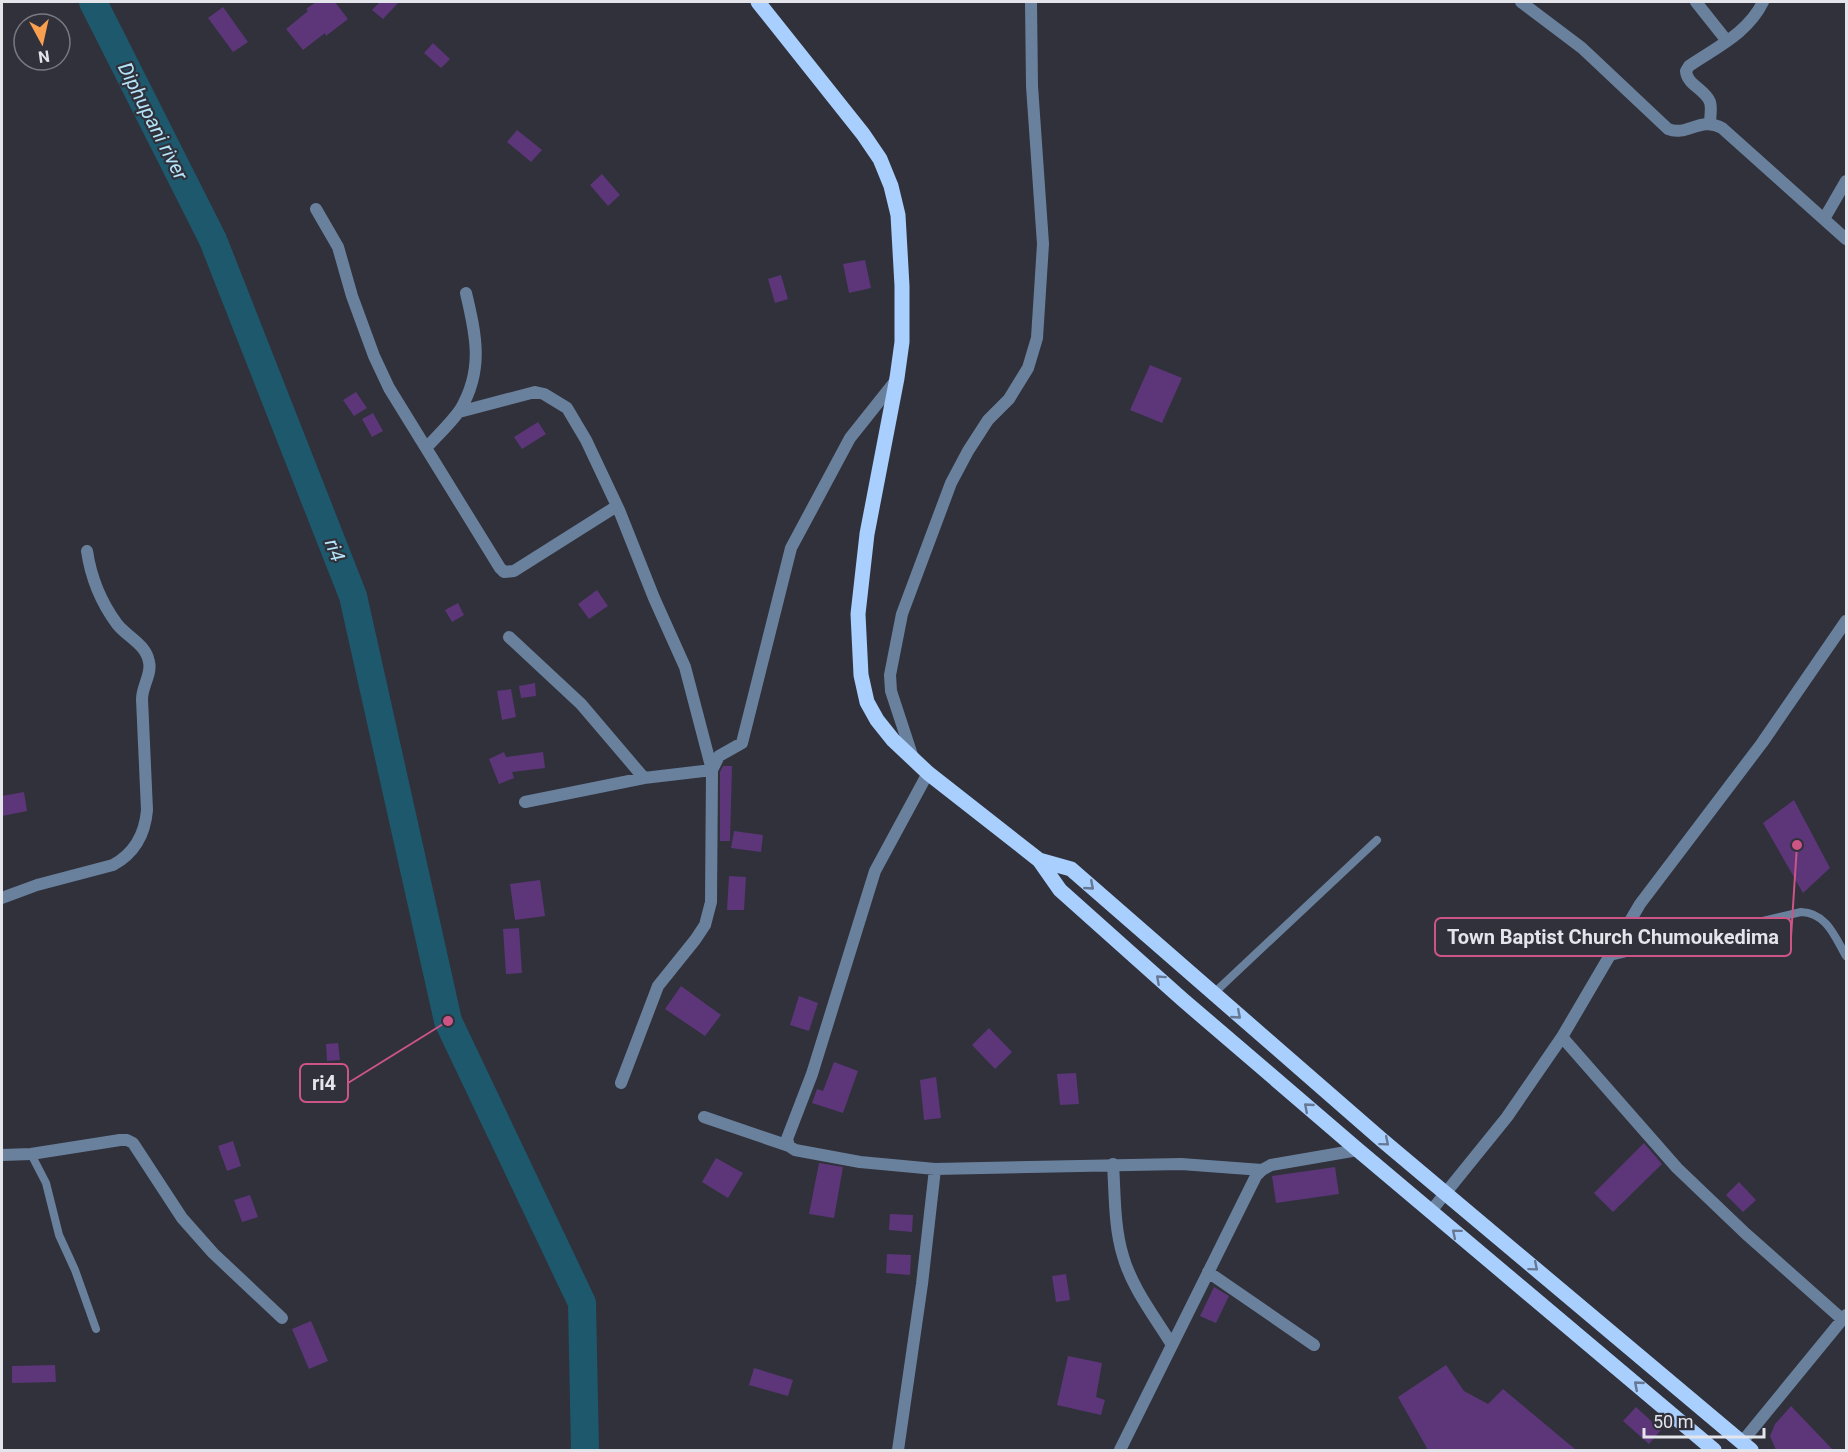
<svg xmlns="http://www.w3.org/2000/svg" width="1848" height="1452" font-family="Roboto,sans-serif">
  <rect width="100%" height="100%" fill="#30313b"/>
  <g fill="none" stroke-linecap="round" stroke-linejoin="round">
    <!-- river -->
    <path stroke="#1e586d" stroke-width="28" d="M93,2L213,240L353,596L448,1021L582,1303L585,1450"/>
  </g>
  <!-- building -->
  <path fill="#5c3678" d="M316,2H335L348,19L326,36L325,33L303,50L286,29L308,11L306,9Z
    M380,2H399L383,19L372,10Z
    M223,7L248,42L233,52L208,18Z
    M433,43L450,59L441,68L424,53Z
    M517,130L542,150L531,162L507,142Z
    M602,174L620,195L608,206L590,185Z
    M865,260L871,288L849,293L843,264Z
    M781,275L788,299L775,303L768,279Z
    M1150,365L1182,378L1162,423L1130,410Z
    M356,392L367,408L354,416L343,400Z
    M373,413L383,431L372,437L362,419Z
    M538,422L546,434L522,449L514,437Z
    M597,590L608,606L589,619L578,604Z
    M458,603L464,615L452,622L445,610Z
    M535,683L536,696L521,698L519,686Z
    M511,689L516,717L502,720L497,691Z
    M504,752L506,757L543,752L545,768L512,772L514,778L499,784L489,759Z
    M723,766H732L730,841H720V772Z
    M24,792L27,811L2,816V796Z
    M1794,800L1830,868L1803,893L1763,823Z
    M734,831L763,835L761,852L731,848Z
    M729,876L746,877L744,910H727Z
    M540,880L545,916L515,920L510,884Z
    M519,928L522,973L506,974L503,929Z
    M681,986L721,1015L705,1036L665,1009Z
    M799,996L818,1003L809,1031L790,1025Z
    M989,1028L1012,1052L995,1069L972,1045Z
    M338,1043L340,1060L327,1061L326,1044Z
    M834,1062L858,1071L843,1113L812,1103L817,1089L823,1091Z
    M1076,1073L1079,1104L1060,1105L1057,1074Z
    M936,1077L941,1118L924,1120L920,1080Z
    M233,1141L241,1166L227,1171L218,1146Z
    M1644,1143L1662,1164L1613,1212L1594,1193Z
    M716,1158L743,1173L728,1198L702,1182Z
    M819,1163L843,1167L834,1218L809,1214Z
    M1335,1167L1339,1194L1276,1203L1272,1176Z
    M1739,1182L1756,1200L1743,1212L1726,1195Z
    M250,1195L258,1217L242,1222L234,1200Z
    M890,1214L913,1215L912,1232L889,1230Z
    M887,1254L911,1255L910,1275L886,1273Z
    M1066,1274L1070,1300L1056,1302L1052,1276Z
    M1214,1287L1229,1296L1216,1323L1200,1316Z
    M311,1321L328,1361L309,1369L292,1329Z
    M1068,1356L1102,1363L1096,1397L1105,1400L1101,1415L1057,1405Z
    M55,1365L56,1382L12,1383V1366Z
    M1446,1365L1464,1391L1488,1404L1503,1389L1576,1450H1428L1398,1397Z
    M754,1368L793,1380L788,1396L749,1385Z
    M1791,1406L1833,1450H1776L1770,1436L1775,1424Z
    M1636,1407L1661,1430L1649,1444L1623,1421Z"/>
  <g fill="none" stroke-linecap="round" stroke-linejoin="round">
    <!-- lane -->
    <path stroke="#6a819d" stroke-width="8" d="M1609,957L1801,912C1827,913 1835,937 1846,956
      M1213,994L1377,840
      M31,1154L46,1183L59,1235L75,1270L96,1329"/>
    <!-- street -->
    <path stroke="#6a819d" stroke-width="12" d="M1521,2L1582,48L1668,129C1687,137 1700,116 1722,128L1846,239
      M1696,2L1727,41
      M1710,123C1710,117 1712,108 1710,102C1705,89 1687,85 1686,71L1689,66C1717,47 1748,33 1763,2
      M316,209L338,247L352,296L374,356L389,388L500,568L504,572L514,571L617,506
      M1824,219L1846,181
      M459,412L535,392L544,394L567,408L586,440L619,510L654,598L685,667L712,770L711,902L705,925L695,940L658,986L621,1083
      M426,448C437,436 451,423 460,410C484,370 476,335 466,293
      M509,637L581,704L644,778
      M913,758L891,691L890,675L902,614L951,483L968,451L988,420L1009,399L1028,368L1037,338L1043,244L1032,86L1031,2
      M928,773L875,871L812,1074L787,1139L789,1146L795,1150L860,1162L935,1169L1181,1164L1262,1170
      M525,802L644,778L712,770L719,756L742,743L791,548L850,438L897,379
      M2,898L37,885L113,865C135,853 145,834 147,810L142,699C142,686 152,674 149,662C146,644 127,637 117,624C100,601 91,578 87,551
      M1562,1037L1677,1168L1745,1233L1843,1320
      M704,1117L789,1146
      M2,1155L31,1154L120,1140H127L133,1143L182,1218L213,1253L282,1318
      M1113,1164C1115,1194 1114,1227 1123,1256C1132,1288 1155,1317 1172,1345
      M1431,1211L1507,1117L1562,1037L1640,904L1762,743L1846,621
      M1208,1272L1314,1345
      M1742,1442L1846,1315
      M898,1450L922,1284L935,1169
      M1120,1450L1256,1176L1262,1170L1271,1165L1358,1150"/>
    <!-- primary -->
    <path stroke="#a9cffe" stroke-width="15" d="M758,2L863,134L880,159L891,186L898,215L902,286V342L897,378L867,534L858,614L861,675L867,702L877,720L893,740L928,773L1039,860L1060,890L1182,999L1358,1150L1714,1450
      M1039,860L1071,869L1382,1140L1751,1450"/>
  </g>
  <!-- one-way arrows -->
  <defs><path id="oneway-chevron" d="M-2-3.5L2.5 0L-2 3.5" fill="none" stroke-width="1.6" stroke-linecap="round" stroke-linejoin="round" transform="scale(1.5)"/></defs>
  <g stroke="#667893">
    <use href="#oneway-chevron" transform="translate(1090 886) rotate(41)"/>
    <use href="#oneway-chevron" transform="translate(1160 979) rotate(-138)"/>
    <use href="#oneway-chevron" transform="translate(1237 1015) rotate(41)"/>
    <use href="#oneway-chevron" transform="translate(1308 1107) rotate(-139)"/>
    <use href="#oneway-chevron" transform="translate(1385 1142) rotate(40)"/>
    <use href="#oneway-chevron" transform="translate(1456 1233) rotate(-140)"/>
    <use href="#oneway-chevron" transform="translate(1534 1267) rotate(40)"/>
    <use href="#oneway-chevron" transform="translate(1638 1385) rotate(-139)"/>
  </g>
  <g text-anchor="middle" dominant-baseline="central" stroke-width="4.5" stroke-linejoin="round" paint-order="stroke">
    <!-- water labels -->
    <g font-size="20" font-style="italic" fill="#b4e4f9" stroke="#30313b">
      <text transform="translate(153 121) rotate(63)">Diphupani river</text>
      <text transform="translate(335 550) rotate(69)">ri4</text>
    </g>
  </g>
  <!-- callouts -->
  <path fill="none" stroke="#cc5586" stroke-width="2" d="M1797 845L1791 937M448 1021L348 1083"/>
  <g fill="#cc5586" stroke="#30313b" stroke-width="2">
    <circle cx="1797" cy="845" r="6"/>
    <circle cx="448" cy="1021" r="6"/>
  </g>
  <g fill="#30313b" stroke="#cc5586" stroke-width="2">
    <rect x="1435" y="918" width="356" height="38" rx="6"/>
    <rect x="300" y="1064" width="48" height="38" rx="6"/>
  </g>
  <g font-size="20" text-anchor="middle" font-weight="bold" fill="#e4e4eb">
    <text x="1613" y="944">Town Baptist Church Chumoukedima</text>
    <text x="324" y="1090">ri4</text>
  </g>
  <!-- border -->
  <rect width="1848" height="1452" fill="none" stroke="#e4e4eb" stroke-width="6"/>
  <!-- north arrow -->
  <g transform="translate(42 42) rotate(172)"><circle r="28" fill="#30313b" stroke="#787981" stroke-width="1.5"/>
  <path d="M0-4.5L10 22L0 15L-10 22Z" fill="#fa9f4f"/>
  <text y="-9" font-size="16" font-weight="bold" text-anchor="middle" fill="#e4e4eb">N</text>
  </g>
  <!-- scale -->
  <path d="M1644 1428v9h120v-9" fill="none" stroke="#e4e4eb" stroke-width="3"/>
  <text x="1653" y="1428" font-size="18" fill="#e4e4eb" stroke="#30313b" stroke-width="4.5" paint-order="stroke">50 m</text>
</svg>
